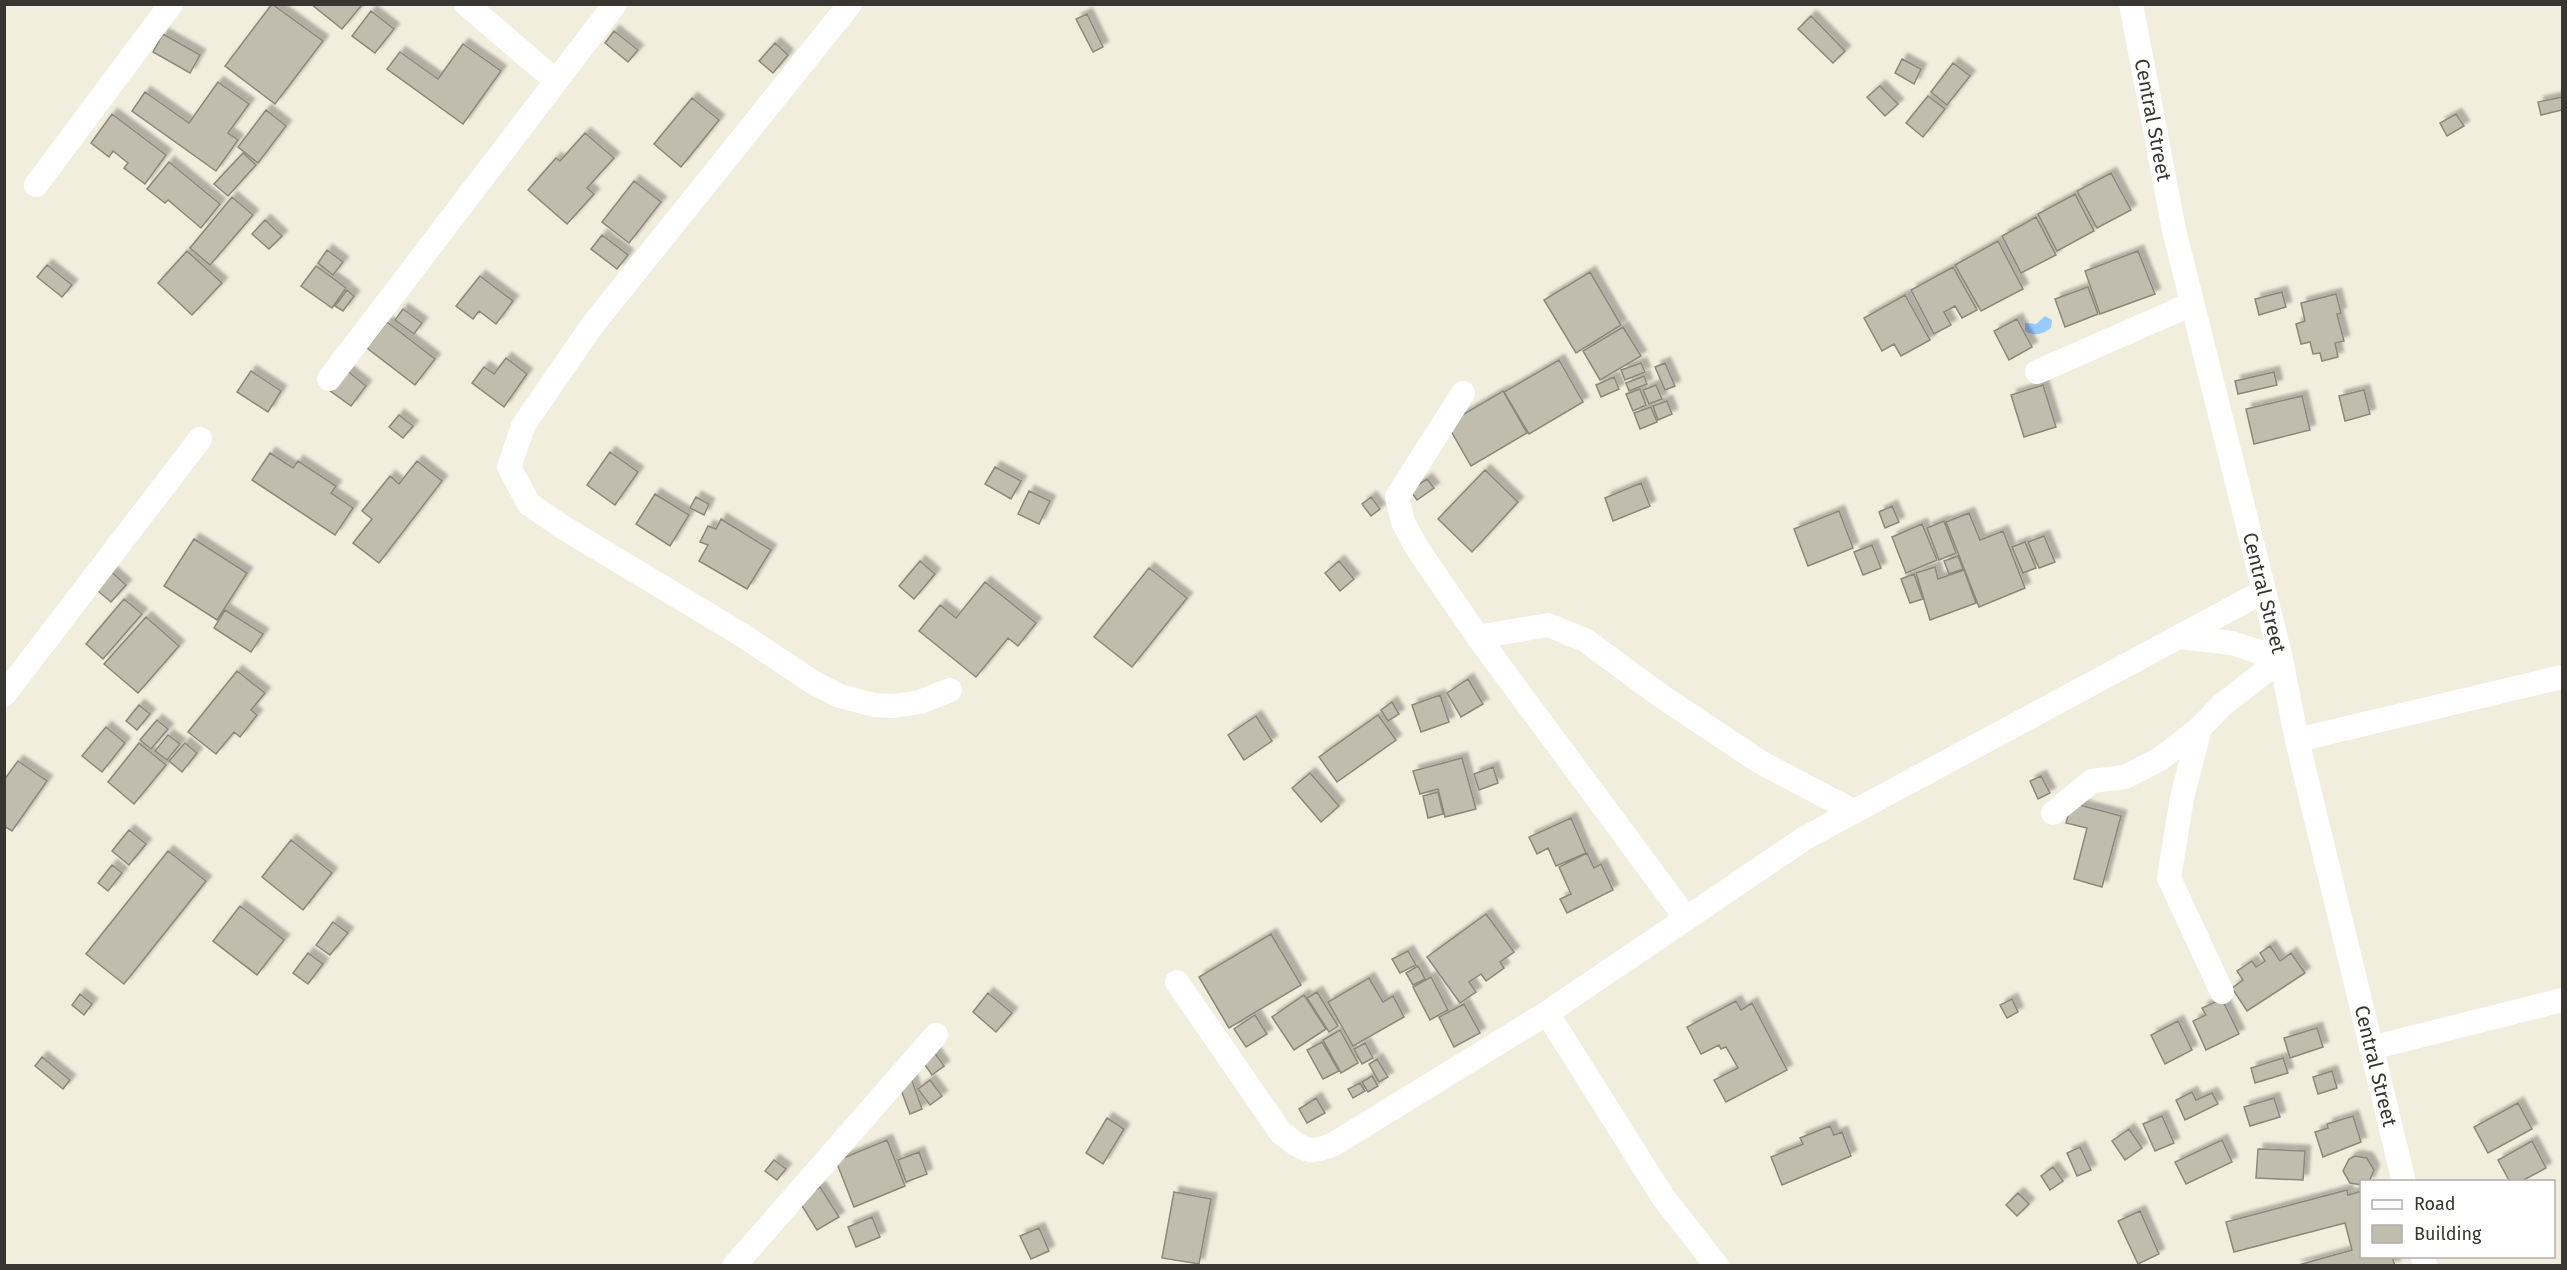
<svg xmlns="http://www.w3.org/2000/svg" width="2567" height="1270" font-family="'Fira Sans',sans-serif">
  <defs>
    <filter id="shadow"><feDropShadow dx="5.5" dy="-5.5" stdDeviation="1.5" flood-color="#0004"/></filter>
  </defs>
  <rect width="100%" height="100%" fill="#f1eede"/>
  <!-- water -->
  <path fill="#99caff" d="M2045,316L2052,320L2051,328C2043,334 2035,337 2025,331V323L2036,324Z"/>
  <!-- building -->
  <path fill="#c0bdae" stroke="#8b887b" stroke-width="1.5" filter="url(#shadow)" d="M272,4L323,41L275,104L225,66Z
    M311,4H360L361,6L342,29Z
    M371,11L394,29L375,53L352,36Z
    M1087,14L1103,47L1093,52L1076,19Z
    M1811,16L1845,51L1833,63L1798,29Z
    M614,31L638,50L628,62L605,43Z
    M163,34L200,55L190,73L153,52Z
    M775,43L788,55L773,73L759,61Z
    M463,44L501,71L463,124L387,69L400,52L438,79Z
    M1902,59L1921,69L1914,84L1895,73Z
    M1953,63L1970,76L1947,105L1931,92Z
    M218,82L249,104L228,133L238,140L216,171L132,111L145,92L189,123Z
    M1880,86L1898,104L1885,116L1867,97Z
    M1928,96L1945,109L1923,137L1906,123Z
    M2562,97V110L2541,115L2538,102Z
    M692,98L719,120L681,167L654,144Z
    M266,110L286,126L258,163L238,147Z
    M112,114L166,155L145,184L124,168L128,163L113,151L109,157L91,143Z
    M2456,114L2464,126L2447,136L2440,123Z
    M585,133L614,158L587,188L594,194L567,224L528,190L556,158L560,161Z
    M243,153L256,165L228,196L214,184Z
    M169,162L220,204L201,228L168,200L165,203L147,189Z
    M2111,173L2131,210L2097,228L2077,191Z
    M634,181L661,202L629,243L602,222Z
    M2075,194L2094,231L2057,251L2038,214Z
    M232,197L253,215L210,265L190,248Z
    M2036,217L2056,255L2021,273L2002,236Z
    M265,220L282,236L269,249L252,234Z
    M602,235L628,255L617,269L591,249Z
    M1998,241L2023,289L1981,311L1955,265Z
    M327,250L343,262L333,275L318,263Z
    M187,251L222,283L192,315L158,283Z
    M2138,251L2155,294L2100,314L2085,271Z
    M47,265L72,285L62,297L37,277Z
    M316,266L346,288L332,308L301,286Z
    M1953,267L1977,310L1962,318L1955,306L1944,312L1951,325L1934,334L1911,290Z
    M1590,272L1621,325L1576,353L1544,300Z
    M480,276L513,301L496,324L479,311L473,319L456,306Z
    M2088,287L2098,314L2065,327L2055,299Z
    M347,290L354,296L343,311L335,306Z
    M2282,292L2286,307L2259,315L2255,299Z
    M2336,294L2341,313L2337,314L2344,341L2335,343L2338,357L2322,361L2320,353L2313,354L2310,342L2301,344L2296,324L2305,321L2301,303Z
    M1905,295L1930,340L1901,356L1894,344L1882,351L1864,318Z
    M403,309L422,323L414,334L395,320Z
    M2017,319L2032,347L2009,360L1994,331Z
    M387,322L435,359L415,385L367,348Z
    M1623,327L1641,356L1600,380L1583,351Z
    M506,358L527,374L504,407L472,383L484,367L494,374Z
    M1559,360L1583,402L1529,434L1504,392Z
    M1641,363L1645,372L1625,380L1621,370Z
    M1665,363L1675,386L1665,390L1655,367Z
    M345,369L366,386L351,406L329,390Z
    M251,371L281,391L268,412L237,392Z
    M2274,372L2277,385L2238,394L2235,381Z
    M1644,376L1647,384L1629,391L1626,383Z
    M1614,377L1619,389L1601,397L1596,385Z
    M1656,385L1662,399L1649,404L1643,390Z
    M2043,385L2056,427L2024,437L2011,395Z
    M1640,389L1646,405L1633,411L1626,394Z
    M2364,390L2370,414L2345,421L2339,396Z
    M1503,391L1527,433L1471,466L1447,424Z
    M2302,396L2310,430L2254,444L2246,409Z
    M1667,401L1672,414L1658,420L1653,406Z
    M1651,407L1657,422L1640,429L1634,413Z
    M399,415L413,426L403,438L389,427Z
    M610,452L638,472L615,505L587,485Z
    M270,453L293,468L298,461L336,486L331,493L353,508L335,535L252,480Z
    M417,461L442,481L379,563L353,543L372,519L362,511L390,476L399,484Z
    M995,467L1021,481L1011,499L985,484Z
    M1485,470L1518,502L1472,552L1438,519Z
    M1427,479L1434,488L1417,500L1410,490Z
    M1641,483L1650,506L1613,521L1605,498Z
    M1029,491L1050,501L1039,524L1018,514Z
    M655,494L689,515L670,546L636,524Z
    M696,497L709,504L704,515L690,508Z
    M1371,497L1380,509L1371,516L1362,504Z
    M1892,506L1899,522L1885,528L1879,512Z
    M1839,511L1853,548L1808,566L1794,529Z
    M1969,513L1980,540L2003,531L2025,588L1979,607L1946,522Z
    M721,519L771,550L747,589L699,561L708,545L700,542L708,526L716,529Z
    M1944,521L1956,553L1939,560L1927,528Z
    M1922,524L1937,560L1906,573L1892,537Z
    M2044,536L2055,562L2039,568L2028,542Z
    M194,539L247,573L217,620L164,586Z
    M2025,542L2036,568L2023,573L2012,547Z
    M1872,545L1881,568L1863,575L1854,552Z
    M1958,556L1963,569L1949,574L1944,561Z
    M920,561L935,574L914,599L899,586Z
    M1339,561L1354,579L1340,591L1325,573Z
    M1935,567L1938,579L1964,570L1976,603L1930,620L1916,573Z
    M107,568L126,585L111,602L92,586Z
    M1149,568L1187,598L1132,667L1094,637Z
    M1914,574L1923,599L1910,603L1901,579Z
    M985,582L1036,623L1018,646L1008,638L976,677L919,631L940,605L956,618Z
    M124,599L142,614L103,659L86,644Z
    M225,610L263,634L251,652L214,628Z
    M146,617L179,646L138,693L104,664Z
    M237,671L265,693L251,710L257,715L240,737L234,732L216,754L188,732Z
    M1468,679L1483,704L1461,717L1447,693Z
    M1440,695L1449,722L1421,732L1412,705Z
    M1392,702L1399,714L1388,721L1381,710Z
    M139,705L150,714L137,730L126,721Z
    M1378,715L1396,740L1337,782L1319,757Z
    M1256,716L1272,741L1244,760L1228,735Z
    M157,720L168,729L151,749L140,740Z
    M106,727L125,743L102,772L82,756Z
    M168,735L180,744L167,760L155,751Z
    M139,743L166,765L134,804L108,782Z
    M185,743L197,753L182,772L169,761Z
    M1462,758L1476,809L1445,817L1438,789L1420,794L1413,771Z
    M18,761L47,781L12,831L4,826V780Z
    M1493,767L1498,783L1479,790L1474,774Z
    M1310,773L1339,806L1321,822L1292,788Z
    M2041,776L2050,793L2038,799L2030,781Z
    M1438,792L1443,814L1428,818L1423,796Z
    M2072,803L2121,816L2102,887L2074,879L2087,828L2066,823Z
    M1571,818L1586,853L1556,866L1548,848L1537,854L1529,837Z
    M129,830L146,844L129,865L112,851Z
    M291,840L332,873L303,910L262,877Z
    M168,851L206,881L124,984L86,954Z
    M1587,853L1594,868L1601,864L1613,890L1567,913L1560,899L1571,894L1559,867Z
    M112,865L122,873L108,891L98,883Z
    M240,906L284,940L257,975L213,941Z
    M1486,914L1514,952L1500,962L1504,968L1486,981L1481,974L1469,982L1476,992L1460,1003L1427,957Z
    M333,922L348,933L330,955L316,945Z
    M1271,934L1301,985L1229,1028L1199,977Z
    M2270,946L2280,961L2291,953L2305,973L2247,1011L2232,988L2243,980L2237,971L2252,961L2256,967L2265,961L2260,953Z
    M1408,951L1416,965L1400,973L1392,959Z
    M308,953L323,964L308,984L293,973Z
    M1418,966L1425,979L1413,985L1406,973Z
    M1431,977L1448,1010L1430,1020L1413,987Z
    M1369,978L1383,1002L1393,996L1404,1017L1353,1046L1328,1002Z
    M1317,992L1338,1026L1329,1032L1307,998Z
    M988,993L1012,1013L996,1032L973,1012Z
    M80,994L92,1004L84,1015L72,1005Z
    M1304,995L1326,1029L1294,1050L1272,1017Z
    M2012,999L2018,1012L2007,1018L2000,1005Z
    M2222,999L2239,1034L2206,1050L2193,1021L2206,1015L2202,1008Z
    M1736,1001L1741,1010L1752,1003L1787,1070L1726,1102L1714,1080L1738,1068L1726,1047L1721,1049L1719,1045L1701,1054L1687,1027Z
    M1464,1004L1480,1033L1454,1047L1439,1017Z
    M1255,1015L1267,1034L1246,1047L1234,1029Z
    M2178,1021L2192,1050L2165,1064L2151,1035Z
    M2317,1028L2323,1047L2290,1058L2284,1038Z
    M1340,1030L1358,1063L1341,1073L1323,1040Z
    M1322,1042L1339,1071L1323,1079L1307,1050Z
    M1365,1043L1373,1058L1362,1064L1354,1049Z
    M932,1049L944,1066L932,1075L920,1058Z
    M42,1057L70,1080L63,1089L35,1066Z
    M2283,1058L2288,1073L2255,1083L2251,1068Z
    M1377,1059L1388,1077L1379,1082L1369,1064Z
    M2332,1071L2337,1088L2318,1094L2313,1077Z
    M1372,1076L1378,1086L1368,1092L1362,1082Z
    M911,1078L922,1109L910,1114L898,1082Z
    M930,1080L942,1096L930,1105L918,1089Z
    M1360,1083L1365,1091L1353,1098L1348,1089Z
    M2192,1092L2196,1100L2212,1093L2218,1104L2185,1120L2176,1100Z
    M1316,1098L1325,1113L1307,1123L1299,1109Z
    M2274,1098L2280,1117L2250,1126L2244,1107Z
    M2518,1103L2532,1129L2488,1153L2474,1127Z
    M2162,1116L2174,1143L2155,1151L2143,1124Z
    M2353,1116L2361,1142L2323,1157L2315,1132L2328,1128L2327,1124Z
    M1107,1118L1124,1129L1103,1164L1086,1153Z
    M1830,1126L1834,1135L1842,1132L1851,1156L1782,1185L1771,1157L1803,1144L1800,1138Z
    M2129,1129L2142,1148L2125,1160L2112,1141Z
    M887,1140L905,1186L854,1207L836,1161Z
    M2222,1140L2232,1162L2186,1184L2175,1162Z
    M2532,1141L2546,1168L2520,1182H2510L2498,1160Z
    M2080,1147L2091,1170L2077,1176L2067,1153Z
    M2258,1149L2305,1151L2303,1180L2256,1178Z
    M919,1152L927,1174L906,1182L898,1160Z
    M2355,1156L2367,1158L2374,1170L2369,1182H2362V1185L2350,1183L2343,1171L2349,1159Z
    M774,1160L786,1169L777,1180L765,1171Z
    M2053,1167L2063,1181L2050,1190L2041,1176Z
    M820,1187L839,1217L817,1230L799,1201Z
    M2347,1190L2348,1195L2362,1191V1256H2392L2395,1266H2295L2352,1250L2345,1223L2234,1252L2226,1222Z
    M1174,1192L1211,1199L1199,1264L1162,1258Z
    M2018,1193L2029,1204L2017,1216L2006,1205Z
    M2140,1211L2159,1254L2138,1264L2118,1221Z
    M872,1217L880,1237L856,1247L848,1227Z
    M1039,1228L1049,1251L1031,1259L1020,1236Z"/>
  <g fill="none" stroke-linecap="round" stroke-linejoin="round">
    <!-- minor -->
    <g stroke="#fff" stroke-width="24">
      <path d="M466,4L556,81"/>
      <path d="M850,4L591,327L523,426L509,467L529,504L564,528L742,635L814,683L840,696L874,705L894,706L920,702L950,690"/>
      <path id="s1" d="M2131,4L2174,230L2281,659L2297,740L2404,1182"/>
      <path d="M36,185L171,4"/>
      <path d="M2037,372L2192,304"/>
      <path d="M329,379L615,4"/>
      <path d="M1463,393L1397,497L1403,522L1417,548L1478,637L1686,918"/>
      <path d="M1478,637L1548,625L1585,640L1664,698L1760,762L1853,811"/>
      <path d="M2180,637L2232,643L2281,659"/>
      <path d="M4,695L200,439"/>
      <path d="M2200,728L2182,798L2169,878L2222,992"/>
      <path d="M2297,740L2562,677"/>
      <path d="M2053,813L2092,781L2125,777L2160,759L2200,728L2221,706L2281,659"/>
      <path d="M1177,982L1281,1133C1303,1149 1307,1156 1334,1144L1547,1013"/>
      <path d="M2371,1048L2562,1000"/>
      <path d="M2423,1256L2425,1266"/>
      <path d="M734,1266L936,1035"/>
      <path d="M1717,1266L1663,1197L1547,1013L1805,838L2264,591"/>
    </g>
  </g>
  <g text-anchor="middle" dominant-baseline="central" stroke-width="5" stroke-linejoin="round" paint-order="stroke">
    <!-- street labels -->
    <g font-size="20" fill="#373630" stroke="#fff">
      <text stroke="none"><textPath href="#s1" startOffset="118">Central Street</textPath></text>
      <text stroke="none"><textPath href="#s1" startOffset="604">Central Street</textPath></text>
      <text stroke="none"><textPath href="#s1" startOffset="1090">Central Street</textPath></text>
    </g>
  </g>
  <!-- border -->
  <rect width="2567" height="1270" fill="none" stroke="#373630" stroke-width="12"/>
  <!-- legend -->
  <rect x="2360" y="1180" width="195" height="78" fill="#ffffff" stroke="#afafac" stroke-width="1.5"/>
  <rect x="2372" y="1200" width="30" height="9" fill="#ffffff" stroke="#afafac" stroke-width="1.5"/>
  <text x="2414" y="1210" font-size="18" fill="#373630">Road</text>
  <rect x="2372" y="1225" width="30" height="18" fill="#c0bdae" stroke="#afafac" stroke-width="1.5"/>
  <text x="2414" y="1240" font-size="18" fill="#373630">Building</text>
</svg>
